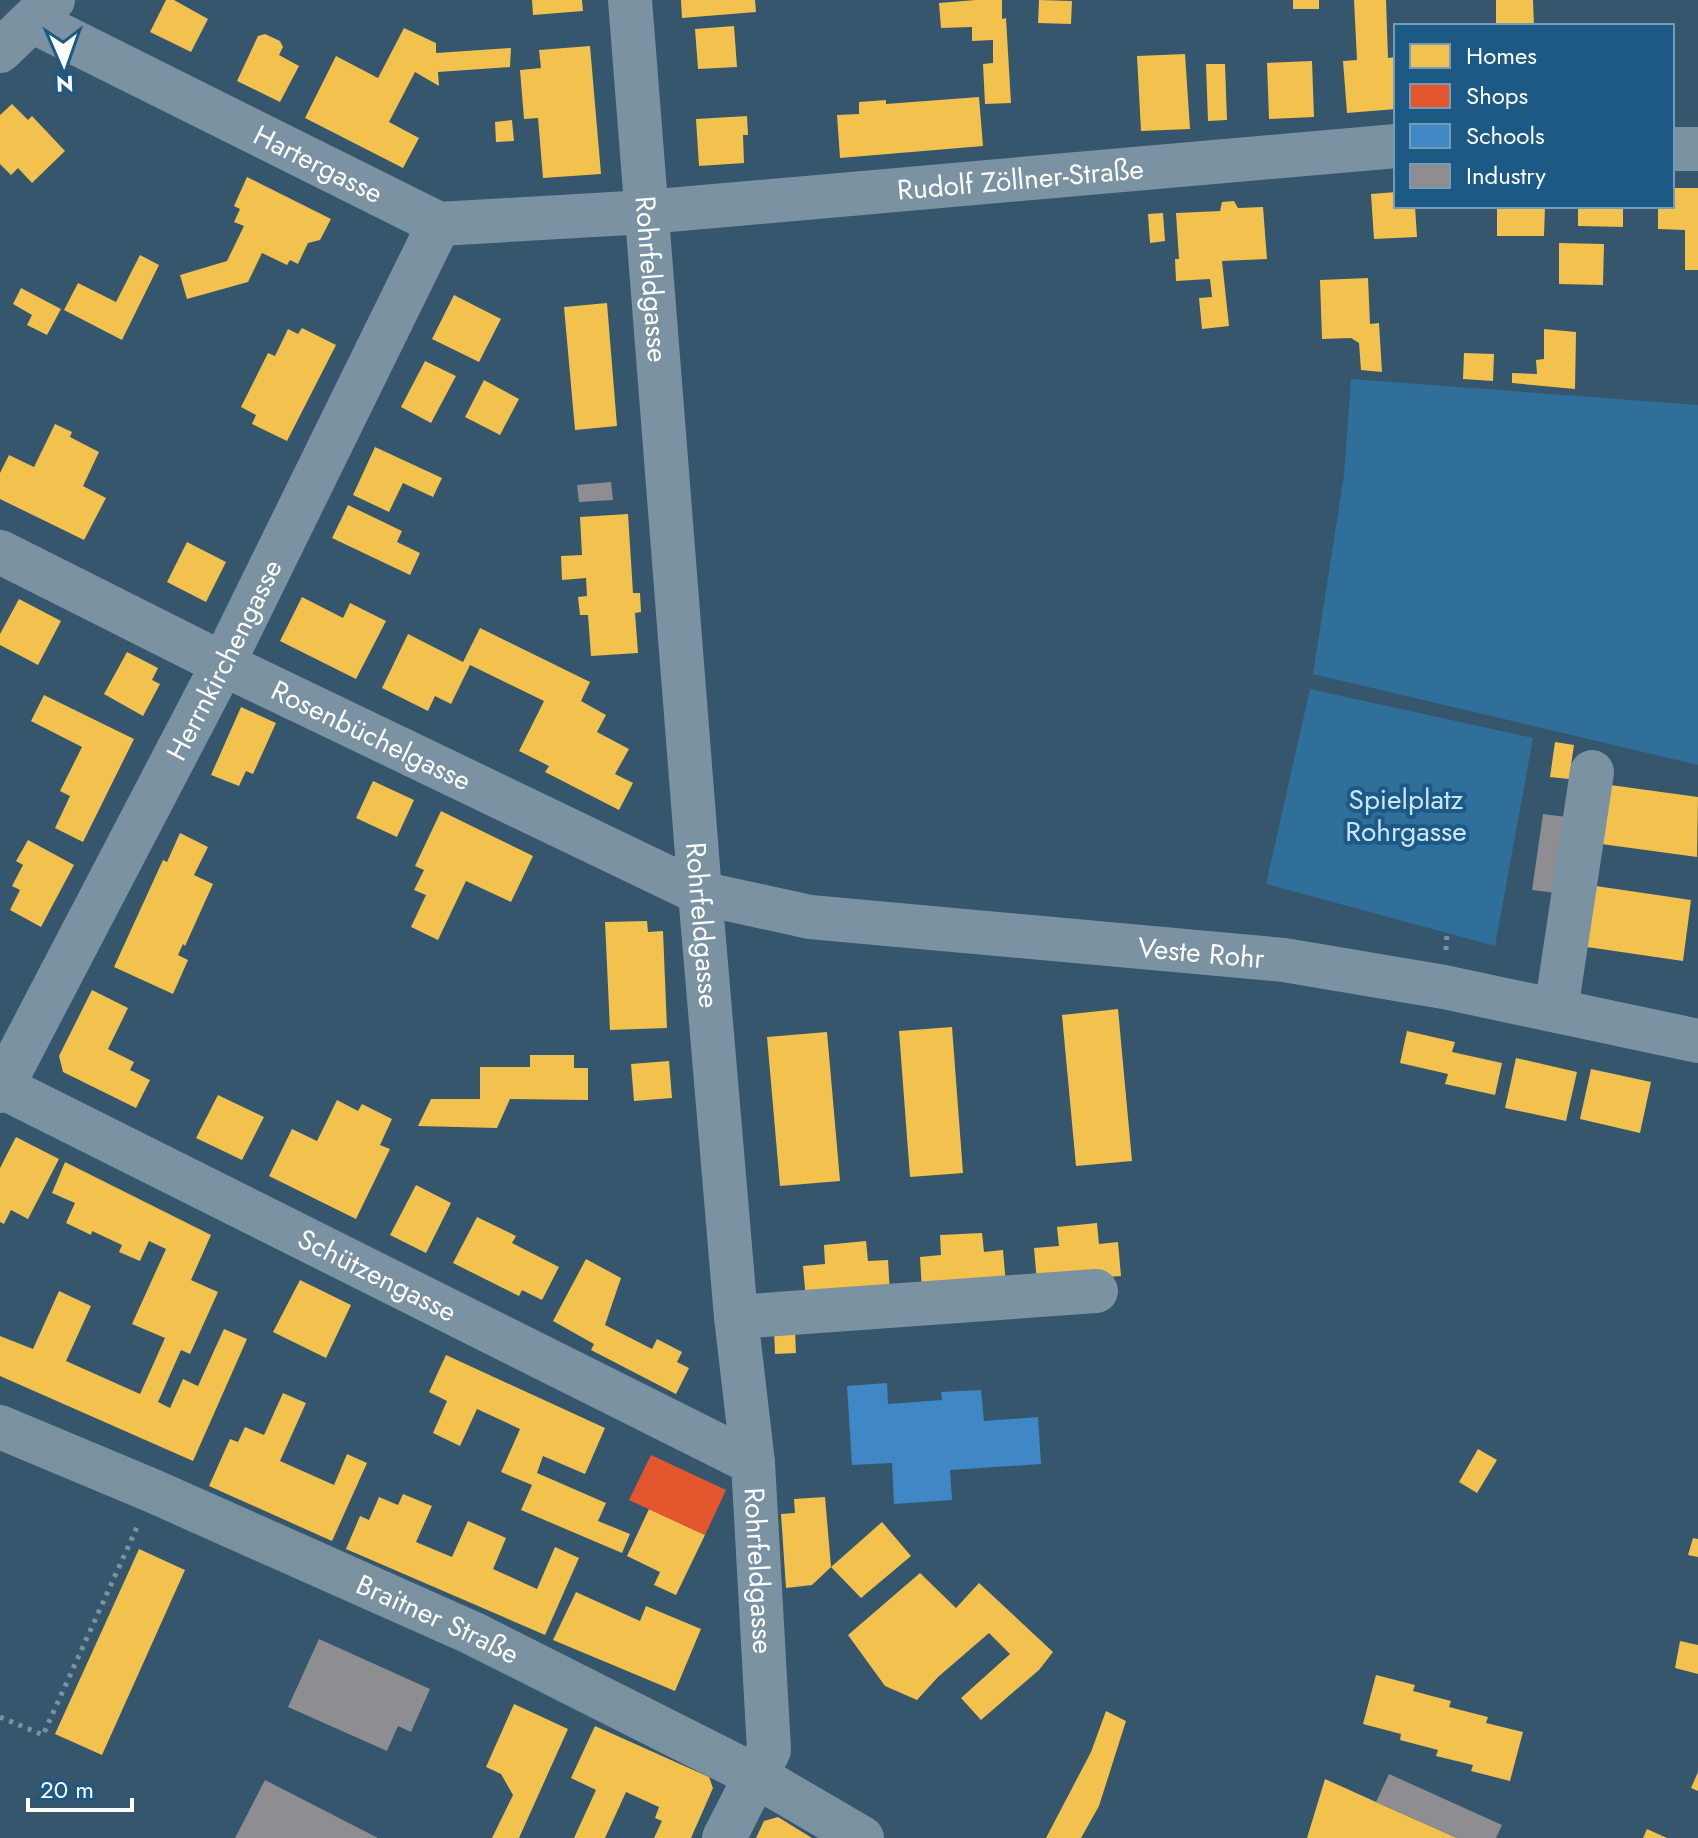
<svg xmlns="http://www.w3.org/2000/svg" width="1698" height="1838" font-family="Jost,sans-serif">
  <rect width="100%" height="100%" fill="#35566d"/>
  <!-- green -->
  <path fill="#316f9b" d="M1351,379L1698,405V765L1313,674L1344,475Z
    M1310,689L1533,738L1495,946L1266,884Z"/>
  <!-- homes -->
  <path fill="#f2c14e" d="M166,0H174L208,19L191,52L150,32Z
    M532,0H582L583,11L533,15Z
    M681,0H755L756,12L682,18Z
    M976,0H1002V19L1006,18L1011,103L985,104L983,64L993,63V40L972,41V27L941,28L939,3Z
    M1039,0L1072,1L1071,24L1038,23Z
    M1293,0H1319V9H1293Z
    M1354,0H1386L1388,58L1396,57V109L1347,113L1343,61L1357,60Z
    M1496,0H1533L1534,26H1496Z
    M734,26L737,67L698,69L695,29Z
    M404,28L436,43V53L511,48L510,67L438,72L439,86L415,72L389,122L419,138L403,168L305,118L336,56L378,78Z
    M265,34L280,41L283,47L279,55L299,66L280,102L237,81L258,36Z
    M590,46L601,174L543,178L538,118L524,119L520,70L541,68L539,50Z
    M1185,54L1190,129L1141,131L1137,56Z
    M1312,61L1314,117L1269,119L1267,63Z
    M1206,64H1225L1227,120L1208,121Z
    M979,97L983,146L840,158L837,115L859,114V102L886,100V104Z
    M12,104L28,120L32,116L65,151L32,183L18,168L11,175L0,164V115Z
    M747,116L748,135H743L744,163L699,166L696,119Z
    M512,120L514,141L496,142L495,122Z
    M247,177L331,219L320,240L308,243L298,264L290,260L287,265L262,253L248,282L187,299L180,275L227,261L244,226L234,222L240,209L234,206Z
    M1672,188H1698V270H1685V230L1658,229V206H1672Z
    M1396,192V206H1415L1417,237L1374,239L1371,194Z
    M1234,201L1238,208L1263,207L1267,259L1222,261L1229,326L1202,329L1199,298L1212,297L1210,279L1176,281L1175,259H1179L1176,213L1220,211L1222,202Z
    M1497,206H1545L1544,236H1497Z
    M1578,206H1623V227L1578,226Z
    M1163,213L1165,241L1150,243L1148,214Z
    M1559,243L1604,244L1603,285L1559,284Z
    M140,255L159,265L122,340L64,310L78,283L116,302Z
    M1368,278L1370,324L1379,323L1382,372L1361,370L1359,343L1351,338L1322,339L1320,280Z
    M21,288L61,309L47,335L27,325L32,315L13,304Z
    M454,295L501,319L479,362L432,339Z
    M607,303L617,426L575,430L564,307Z
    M302,328L336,345L287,441L252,424L256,415L241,407L268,353L275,356L288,329L298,334Z
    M1544,329L1576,332L1575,389L1512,383V373L1537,374L1536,360L1544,359Z
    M1464,353L1494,354L1493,381L1463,379Z
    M425,361L456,376L431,423L401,407Z
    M484,380L519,399L500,435L465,417Z
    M55,424L72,432L70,437L99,452L83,486L106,498L84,540L0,499V473L9,455L34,467Z
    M375,447L442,478L433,497L403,483L389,512L353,495Z
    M348,505L402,531L397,542L420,553L410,575L332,538Z
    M628,514L633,593H640L641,612L635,613L638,653L591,656L588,615H580L578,597L587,596L586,578L562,580L561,556L582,555L580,517Z
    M187,542L226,562L206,602L167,582Z
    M302,597L343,618L350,603L386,621L356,679L280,641Z
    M19,599L61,621L38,665L0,645V634Z
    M480,628L590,682L581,701L606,715L597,732L629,749L615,774L633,783L619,810L545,772L549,766L519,751L544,701L470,665L451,704L435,696L428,711L382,688L408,634L463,662Z
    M127,652L158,668L152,680L160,684L143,716L104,694Z
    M44,695L134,739L83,842L55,828L70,796L60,791L82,747L31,721Z
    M241,707L276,723L253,774L246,771L239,786L211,775Z
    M1555,742L1574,745L1569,779L1550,777Z
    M373,781L414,800L397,837L356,818Z
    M1603,784L1698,797L1697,857L1594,843Z
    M441,811L533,856L511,902L466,881L438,940L411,927L426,895L414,890L424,870L415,866Z
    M180,833L208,847L194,875L213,884L185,946L183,944L178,955L188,960L173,994L114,967L163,860L167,862Z
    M28,840L74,865L41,927L10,910L20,890L12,886L23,865L16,861Z
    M1589,885L1691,900L1683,961L1580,946Z
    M647,921L648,932L663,931L667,1028L610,1030L605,922Z
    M92,990L128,1008L108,1049L134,1062L130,1070L150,1080L136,1108L63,1072L59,1056Z
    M1118,1009L1132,1161L1076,1166L1062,1015Z
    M952,1027L963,1173L910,1177L899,1031Z
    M1407,1031L1455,1042L1452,1052L1502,1063L1495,1095L1445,1084L1448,1074L1400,1063Z
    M827,1032L840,1181L780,1186L767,1037Z
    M530,1055H574V1068H588V1100L510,1099L497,1128L418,1126L431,1099H480V1067H530Z
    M1516,1058L1577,1072L1566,1121L1505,1108Z
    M669,1061L672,1098L634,1101L631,1064Z
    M1591,1069L1651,1082L1640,1133L1580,1119Z
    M218,1095L264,1117L242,1160L196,1138Z
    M337,1100L358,1111L362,1104L392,1119L380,1145L390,1149L356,1219L269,1176L292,1129L317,1141Z
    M16,1137L59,1159L28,1219L11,1210L4,1224L0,1222V1168Z
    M65,1162L211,1235L191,1280L218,1292L190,1354L181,1350L158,1402L170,1408L183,1379L198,1386L224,1329L247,1339L193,1461L0,1376V1336L33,1349L59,1291L91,1306L66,1361L140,1394L165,1338L132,1324L166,1249L149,1241L140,1261L119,1252L122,1245L92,1231L91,1235L66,1223L75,1203L52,1193Z
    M416,1185L451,1203L426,1253L390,1235Z
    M477,1217L516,1236L512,1243L559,1267L542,1300L522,1290L519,1296L453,1263Z
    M1097,1223L1099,1244L1118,1242L1121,1276L1037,1282L1034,1248L1059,1246L1057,1227Z
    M982,1233L984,1252L1003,1250L1006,1285L922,1290L920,1257L941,1255L940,1235Z
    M866,1241L868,1261L888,1260L890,1294L806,1300L803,1266L825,1264L824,1245Z
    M586,1259L621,1278L605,1325L652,1349L657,1339L682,1352L677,1362L689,1368L676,1394L591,1350L594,1344L553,1321Z
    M300,1280L351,1305L326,1358L273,1332Z
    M774,1330H795L796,1353L775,1354Z
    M446,1355L605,1428L585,1474L543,1456L537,1473L606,1503L598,1521L630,1534L622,1553L521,1510L532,1485L501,1472L520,1429L477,1409L460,1446L433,1433L447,1401L429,1392Z
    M283,1393L306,1403L280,1461L334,1485L347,1454L367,1463L332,1541L209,1486L230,1439L238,1442L245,1427L264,1435Z
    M1478,1449L1497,1460L1477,1493L1459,1482Z
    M403,1494L432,1506L416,1542L452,1557L468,1521L506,1538L493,1569L537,1589L555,1547L579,1558L545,1635L346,1549L360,1516L369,1520L379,1497L398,1505Z
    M825,1497L831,1567L812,1585L786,1588L781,1514L795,1513L794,1499Z
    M649,1509L705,1535L676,1595L654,1585L660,1572L627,1556Z
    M882,1522L911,1556L861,1598L831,1567Z
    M1693,1538L1698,1539V1557L1688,1555Z
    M139,1549L185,1570L102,1755L55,1734Z
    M920,1573L956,1608L979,1583L1053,1652L1039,1670L981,1720L961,1698L1010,1654L989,1633L938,1677L917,1700L885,1686L848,1635Z
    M576,1592L640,1621L646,1606L701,1629L675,1691L553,1640Z
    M1680,1641L1698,1645V1674L1675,1668Z
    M1376,1675L1415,1685L1413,1691L1451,1701L1449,1707L1488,1717L1486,1723L1523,1732L1510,1781L1471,1771L1473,1765L1436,1756L1438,1750L1400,1740L1401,1734L1363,1724Z
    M514,1704L568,1729L519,1838H492L513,1795L501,1774L486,1767Z
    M1106,1711L1126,1721L1099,1806L1081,1838H1046L1091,1752Z
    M595,1726L709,1777L713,1788L691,1838H654L662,1821L655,1818L659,1807L626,1792L605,1838H574L596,1790L571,1778Z
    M1698,1772V1791L1691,1788Z
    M1325,1779L1376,1802L1457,1838H1307Z
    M778,1817L812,1838H756L764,1821Z
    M1647,1829L1667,1838H1643Z"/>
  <!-- shops -->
  <path fill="#e4572e" d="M651,1455L726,1490L705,1535L629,1500Z"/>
  <!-- schools -->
  <path fill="#3f88c5" d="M887,1383L888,1404L942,1400L941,1392L981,1390L984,1421L1038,1417L1041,1464L950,1470L952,1500L894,1504L892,1463L852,1465L847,1386Z"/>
  <!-- industry -->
  <path fill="#8d8d92" d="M611,482L613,500L579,502L577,485Z
    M1543,814L1567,817L1556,893L1532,890Z
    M319,1639L430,1689L411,1732L398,1726L387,1751L288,1707Z
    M1389,1774L1502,1825L1496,1838H1457L1376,1802Z
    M265,1780L378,1838H235Z"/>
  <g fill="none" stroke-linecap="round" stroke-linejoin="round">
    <!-- path -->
    <path stroke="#7b92a3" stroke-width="5" stroke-dasharray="4 6" stroke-linecap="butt" d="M1446,950L1447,933
      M0,1717L43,1735L138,1525"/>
    <!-- minor -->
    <g stroke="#7b92a3" stroke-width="44">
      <path id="s1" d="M630,0L700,893L736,1317L753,1463L769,1750L724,1838"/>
      <path id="s2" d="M32,21L439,224L646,212L1396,146"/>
      <path d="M0,51L53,0"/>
      <path d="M1672,149H1698"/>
      <path id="s3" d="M0,552L223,664L700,893L810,917L1284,960L1444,987L1698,1041"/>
      <path d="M1556,1010L1592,772"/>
      <path id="s4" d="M0,1086L753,1463"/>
      <path id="s5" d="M0,1091L223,664L439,224"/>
      <path d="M736,1317L1096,1291"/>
    </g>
    <!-- major -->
    <path stroke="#7a91a0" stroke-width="44" id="s6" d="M0,1427L153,1491L472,1633L756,1776L862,1838"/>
  </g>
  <g text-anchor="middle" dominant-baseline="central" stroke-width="8" stroke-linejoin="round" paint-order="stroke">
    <!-- street labels -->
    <g font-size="28" fill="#fff" stroke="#1d5985">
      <text stroke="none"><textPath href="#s2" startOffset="320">Hartergasse</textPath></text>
      <text stroke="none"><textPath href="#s2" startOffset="1038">Rudolf Zöllner-Straße</textPath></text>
      <text stroke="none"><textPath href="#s1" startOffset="280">Rohrfeldgasse</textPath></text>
      <text stroke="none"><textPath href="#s5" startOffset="486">Herrnkirchengasse</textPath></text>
      <text stroke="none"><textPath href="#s3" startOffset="414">Rosenbüchelgasse</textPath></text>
      <text stroke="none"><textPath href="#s1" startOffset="928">Rohrfeldgasse</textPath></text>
      <text stroke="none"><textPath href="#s3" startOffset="1284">Veste Rohr</textPath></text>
      <text stroke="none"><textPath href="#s4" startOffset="422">Schützengasse</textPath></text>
      <text stroke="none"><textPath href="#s1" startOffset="1576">Rohrfeldgasse</textPath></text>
      <text stroke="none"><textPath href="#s6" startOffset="478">Braitner Straße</textPath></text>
    </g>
    <!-- park labels -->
    <g font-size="28" fill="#c9e5f8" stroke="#1d5985">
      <text x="1406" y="799">Spielplatz<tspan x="1406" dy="32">Rohrgasse</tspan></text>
    </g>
  </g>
  <!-- legend -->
  <rect x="1394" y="24" width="280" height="184" fill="#1d5985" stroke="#779bb6" stroke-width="2"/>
  <rect x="1410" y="44" width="40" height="24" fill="#f2c14e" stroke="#779bb6" stroke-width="2"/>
  <text x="1466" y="64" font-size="24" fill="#ffffff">Homes</text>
  <rect x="1410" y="84" width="40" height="24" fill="#e4572e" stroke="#779bb6" stroke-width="2"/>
  <text x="1466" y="104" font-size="24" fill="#ffffff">Shops</text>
  <rect x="1410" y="124" width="40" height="24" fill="#3f88c5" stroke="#779bb6" stroke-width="2"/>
  <text x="1466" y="144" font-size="24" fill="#ffffff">Schools</text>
  <rect x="1410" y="164" width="40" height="24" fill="#8d8d92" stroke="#779bb6" stroke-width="2"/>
  <text x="1466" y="184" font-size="24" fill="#ffffff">Industry</text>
  <!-- north arrow -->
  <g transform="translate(64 64) rotate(178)" stroke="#1d5985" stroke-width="6" paint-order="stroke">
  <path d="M0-6L14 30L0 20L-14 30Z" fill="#ffffff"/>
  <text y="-12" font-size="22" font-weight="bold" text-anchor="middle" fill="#ffffff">N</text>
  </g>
  <!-- scale -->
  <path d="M28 1798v12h104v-12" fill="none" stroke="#ffffff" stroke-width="4"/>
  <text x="40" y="1798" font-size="24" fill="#ffffff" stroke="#1d5985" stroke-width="6" paint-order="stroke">20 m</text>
</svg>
